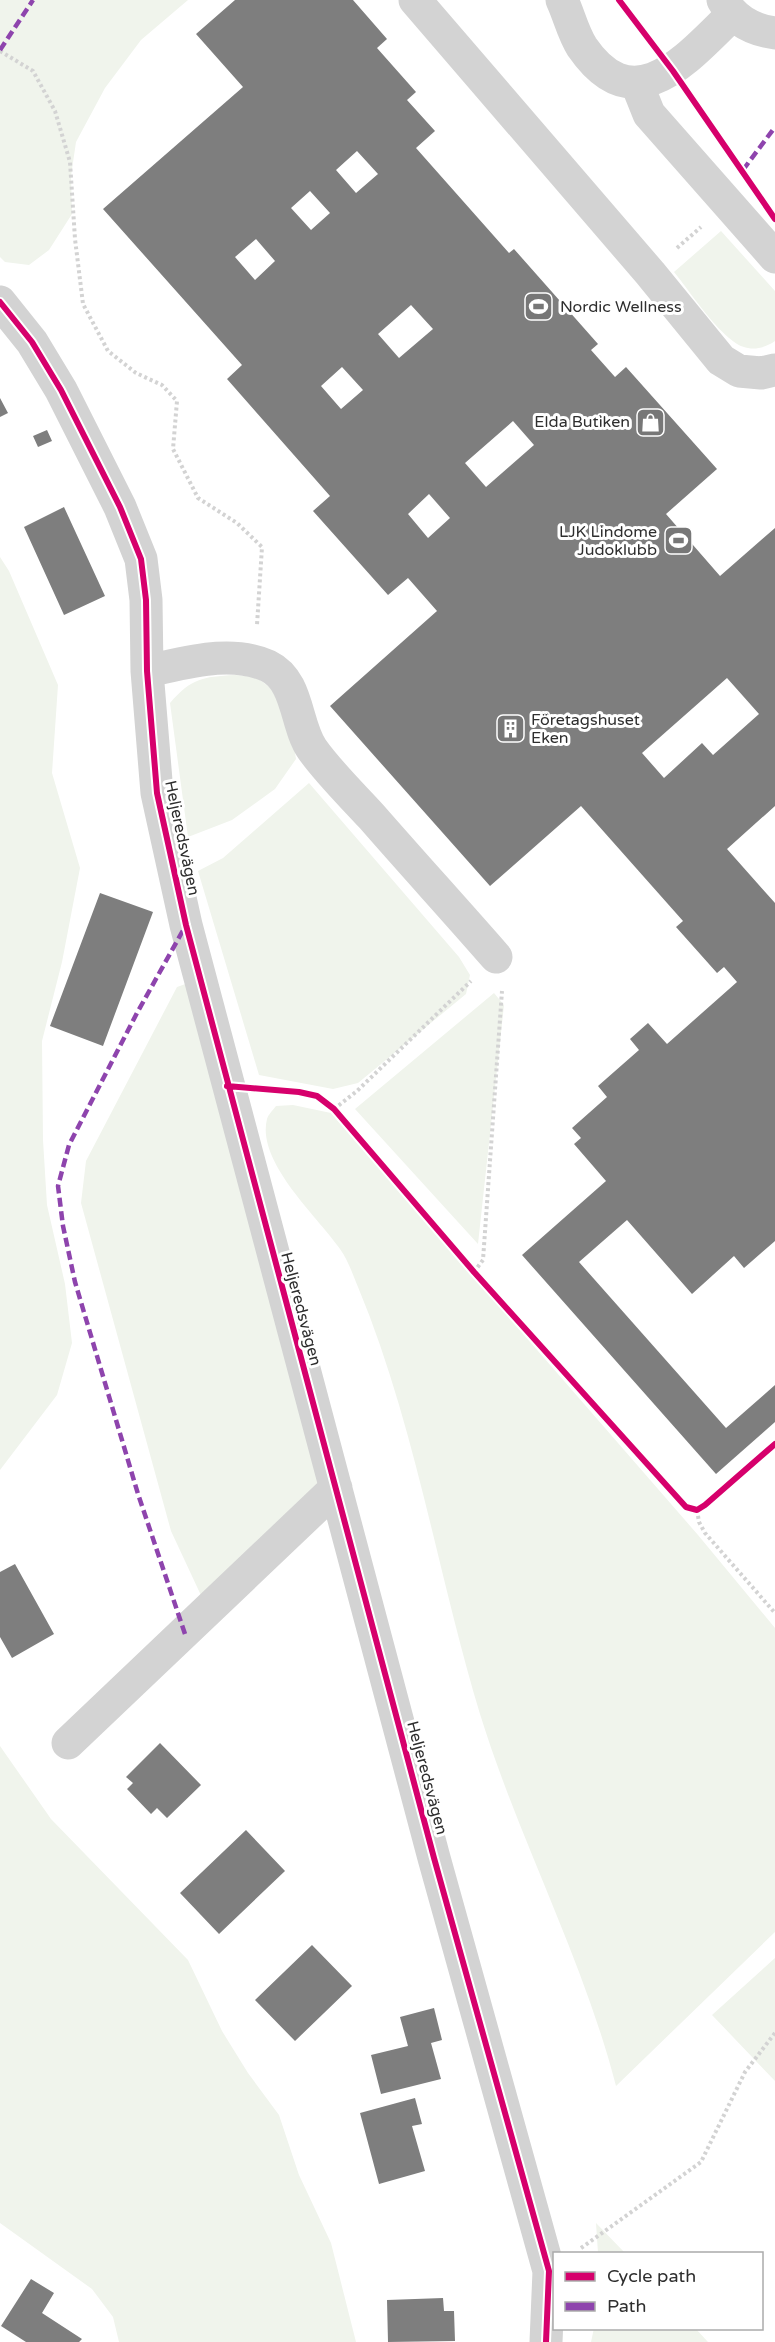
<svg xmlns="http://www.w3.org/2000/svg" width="775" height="2342" font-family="'Varela Round',sans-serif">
  <rect width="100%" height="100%" fill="#fff"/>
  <!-- green -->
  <path fill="#f0f4ec" d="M0,0H188L141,40L105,88L76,142L71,176L72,214L49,250L29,265L5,262L0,257Z
    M721,231L775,291V341C768,346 758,350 748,348C724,345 690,291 674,272Z
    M0,557L9,571L58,685L52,773L80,868L62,962L42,1041L43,1140L47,1205L65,1284L72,1343L57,1395L0,1470Z
    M235,675C242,676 252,676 258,679C287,696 292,729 296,759L275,789L232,820L188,837L170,703C192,678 202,677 235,675Z
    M309,783L459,957L470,975L466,994L358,1083L333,1089L259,1075L198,871L223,858Z
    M191,982L325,1494L205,1604L171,1531L81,1203L86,1161L177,987Z
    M494,993L504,1005L478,1244L355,1109Z
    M293,1105L331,1113L698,1535L775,1628V1932L616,2086C583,1958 519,1840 480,1714C437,1572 415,1424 358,1287C353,1275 348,1260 340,1249C318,1217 256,1162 267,1119C268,1115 273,1110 276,1106Z
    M0,1746L51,1819L188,1960L222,2031L248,2073L279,2115L299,2175L331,2243L356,2342H119L113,2317L92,2289L0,2223Z
    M775,1958V2081L712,2015Z
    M596,2223L625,2253H598Z
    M594,2328L696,2329L708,2342H591Z"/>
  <!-- building -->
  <path fill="#7e7e7e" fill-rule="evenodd" d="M235,0H353L387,39L377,48L416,92L407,100L435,131L416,148L509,253L514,249L598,344L591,350L615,377L626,367L717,469L666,514L720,576L775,528V806L727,849L775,903V1241L744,1268L734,1256L692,1294L627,1220L579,1262L726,1428L775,1385V1422L716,1474L522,1255L606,1181L574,1144L581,1138L572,1128L607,1097L598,1086L639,1050L630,1039L648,1023L667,1044L737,982L724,967L717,973L676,927L683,921L581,806L490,886L330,706L437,611L408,578L388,595L313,511L330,496L227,379L242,365L103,209L243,87L196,34ZM357,151L378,174L356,193L336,170ZM310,191L330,213L311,230L291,208ZM256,239L275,261L255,280L235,257ZM411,305L433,329L399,358L378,334ZM342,367L363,390L341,409L321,386ZM513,421L534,445L486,487L465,463ZM429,494L450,518L428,538L408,514ZM727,678L759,714L713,755L702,743L664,778L642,753Z
    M0,398L8,413L0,417Z
    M47,430L52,441L38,447L33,436Z
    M64,507L105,596L64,615L24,527Z
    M100,893L153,912L103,1046L50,1026Z
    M15,1564L54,1634L12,1658L0,1637V1572Z
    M160,1743L201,1785L167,1818L157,1808L151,1814L127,1789L133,1783L126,1777Z
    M246,1830L285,1871L219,1934L180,1893Z
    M312,1945L352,1986L295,2041L255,2000Z
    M434,2008L442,2040L431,2043L441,2079L381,2094L371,2055L408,2046L400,2017Z
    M415,2098L422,2124L412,2126L425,2171L379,2184L360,2113Z
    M31,2279L54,2293L42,2313L82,2339L79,2342H26L1,2326Z
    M443,2298L444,2311H454L455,2341L388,2342L387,2300Z"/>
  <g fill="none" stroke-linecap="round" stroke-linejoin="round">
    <!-- path -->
    <path stroke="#d3d3d3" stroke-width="4" stroke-dasharray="3 3" stroke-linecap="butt" d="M0,51L33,71L55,111L70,162L75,239L83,304L108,351L136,373L162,385L177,401L173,449L198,498L237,523L262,547L257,625
      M677,248L701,227
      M334,1109L357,1091L471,981
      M474,1272L483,1260L502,991
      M697,1510L699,1522L705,1533L775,1613
      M581,2248L701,2162L745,2072L775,2033"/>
    <!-- minor -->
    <path stroke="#d3d3d3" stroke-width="33" d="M415,0L650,273L721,360L739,371L761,373L775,370
      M562,0C569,15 573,33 582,47C635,124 688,57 733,14
      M723,0C734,20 753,30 775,33
      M637,84L649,114L775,257
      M0,302L32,342L61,390L120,507L141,559L146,600L147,671L157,793L186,925L434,1858L549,2271L546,2342
      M147,671C186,663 230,649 268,666C299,681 295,724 312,749C329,773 352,795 372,817C413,864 455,910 496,957
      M68,1743L336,1488"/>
    <!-- quiet -->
    <path stroke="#8e44ad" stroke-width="4.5" stroke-dasharray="9 4.5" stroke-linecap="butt" d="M0,50L33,0
      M743,170L775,127
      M185,1634L138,1494L75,1282L63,1226L58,1186L69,1145L137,1013L186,925"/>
    <defs>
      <path id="cycleway" d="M619,0L673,71L775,219
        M0,302L32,342L61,390L120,507L141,559L146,600L147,671L157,793L186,925L434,1858L549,2271L546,2342
        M227,1086L299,1092L317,1096L334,1109L474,1272L686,1507L697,1510L705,1505L775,1444"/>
    </defs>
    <!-- cycleway casing -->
    <use href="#cycleway" stroke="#fff" stroke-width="10"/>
    <!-- cycleway -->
    <use href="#cycleway" stroke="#d6006c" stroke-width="6"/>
  </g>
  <!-- icons -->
  <defs>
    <symbol id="stadium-square" viewBox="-11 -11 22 22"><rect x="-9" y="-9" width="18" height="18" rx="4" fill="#777" stroke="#fff"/><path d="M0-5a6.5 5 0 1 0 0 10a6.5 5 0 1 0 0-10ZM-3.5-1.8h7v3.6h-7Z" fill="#fff"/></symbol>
    <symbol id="shop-square" viewBox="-11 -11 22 22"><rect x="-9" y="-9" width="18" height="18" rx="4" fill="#777" stroke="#fff"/><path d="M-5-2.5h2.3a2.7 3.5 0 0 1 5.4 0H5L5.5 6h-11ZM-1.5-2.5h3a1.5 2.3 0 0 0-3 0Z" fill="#fff"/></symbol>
    <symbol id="building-square" viewBox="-11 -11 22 22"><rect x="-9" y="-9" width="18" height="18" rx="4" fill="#777" stroke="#fff"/><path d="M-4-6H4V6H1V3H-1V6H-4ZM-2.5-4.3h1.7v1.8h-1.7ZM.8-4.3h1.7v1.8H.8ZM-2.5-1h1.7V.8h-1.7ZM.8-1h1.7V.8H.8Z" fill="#fff"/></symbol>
  </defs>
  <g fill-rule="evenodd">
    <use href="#stadium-square" x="522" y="290" width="33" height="33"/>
    <use href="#shop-square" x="634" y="406" width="33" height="33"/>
    <use href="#stadium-square" x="662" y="524" width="33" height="33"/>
    <use href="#building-square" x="494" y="712" width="33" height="33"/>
  </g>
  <g text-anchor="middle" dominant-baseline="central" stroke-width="6" stroke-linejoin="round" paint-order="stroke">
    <!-- poi labels -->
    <g font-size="16" fill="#2e2e2e" stroke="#fff" text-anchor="start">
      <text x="560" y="307">Nordic Wellness</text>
      <text x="630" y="422" text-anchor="end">Elda Butiken</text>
      <text x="657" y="532" text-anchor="end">LJK Lindome<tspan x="657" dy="18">Judoklubb</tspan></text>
      <text x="531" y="720">Företagshuset<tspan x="531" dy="18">Eken</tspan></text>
    </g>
    <!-- street labels -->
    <g font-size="16" fill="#2e2e2e" stroke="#fff">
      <text transform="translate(182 838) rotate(78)">Heljeredsvägen</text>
      <text transform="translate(301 1309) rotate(75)">Heljeredsvägen</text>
      <text transform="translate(427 1778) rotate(75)">Heljeredsvägen</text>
    </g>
  </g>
  <!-- legend -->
  <rect x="553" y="2252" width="210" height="78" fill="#ffffff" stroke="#ababab" stroke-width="1.5"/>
  <rect x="565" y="2272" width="30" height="9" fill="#d6006c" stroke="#ababab" stroke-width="1.5"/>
  <text x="607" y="2282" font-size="18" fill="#2e2e2e">Cycle path</text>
  <rect x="565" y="2302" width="30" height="9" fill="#8e44ad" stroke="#ababab" stroke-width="1.5"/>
  <text x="607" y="2312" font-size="18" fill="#2e2e2e">Path</text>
</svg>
